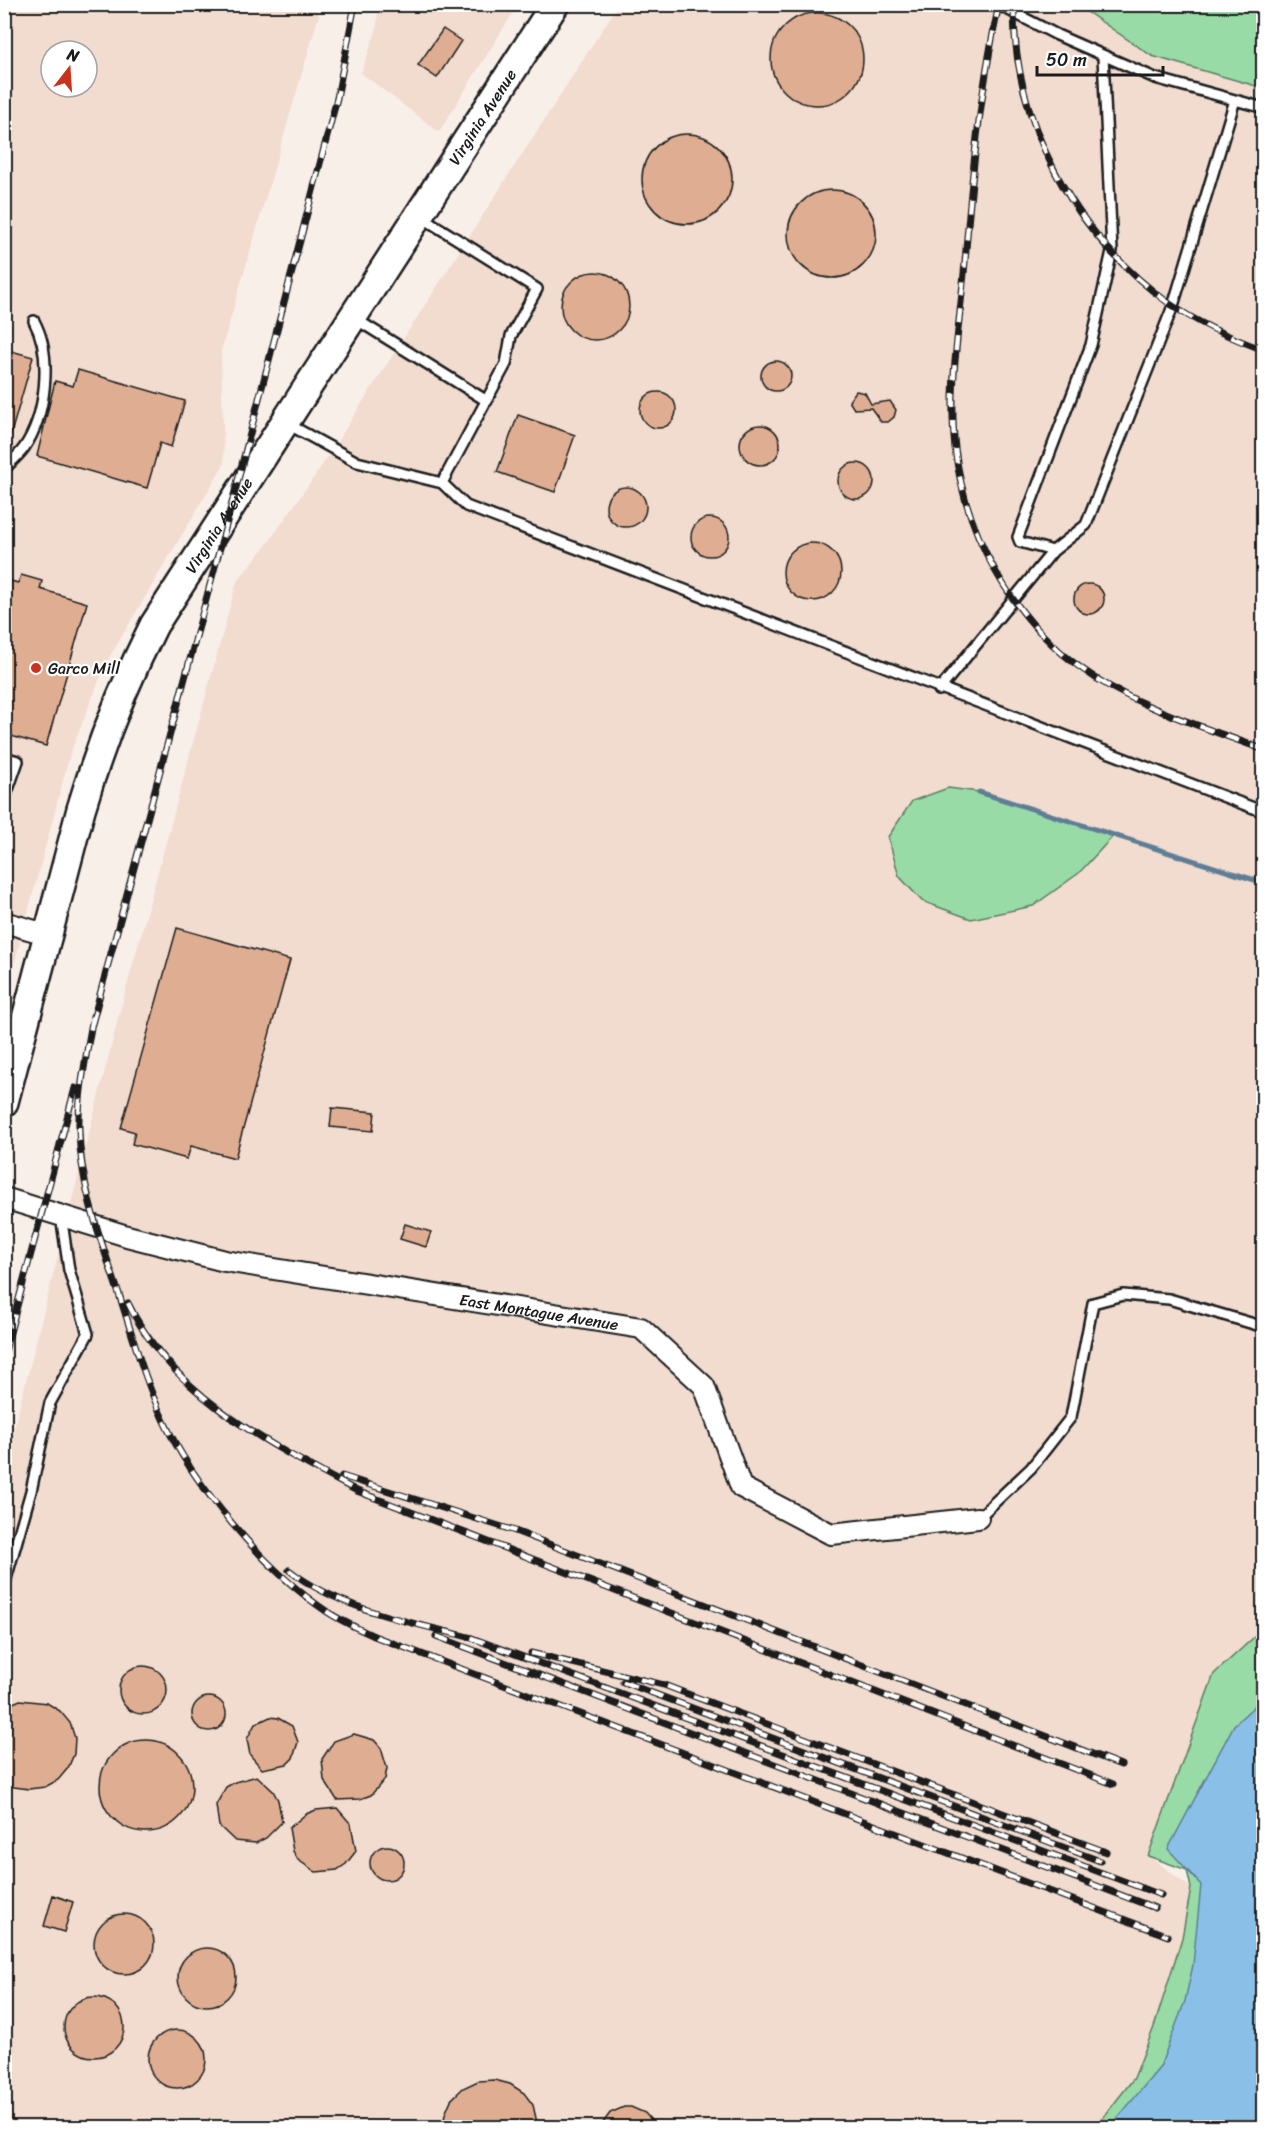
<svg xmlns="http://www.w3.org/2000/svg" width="1268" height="2132" font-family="Sriracha,sans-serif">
  <rect width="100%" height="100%" fill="#f9efe9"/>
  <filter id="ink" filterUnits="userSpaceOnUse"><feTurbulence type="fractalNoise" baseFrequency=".0167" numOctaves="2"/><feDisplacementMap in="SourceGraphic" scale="12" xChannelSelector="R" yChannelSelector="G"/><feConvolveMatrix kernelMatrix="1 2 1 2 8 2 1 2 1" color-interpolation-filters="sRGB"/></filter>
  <g filter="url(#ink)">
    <!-- built -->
    <path fill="#f1dccf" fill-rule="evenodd" d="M5,5H315L319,15L221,351L224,464L106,663L70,754L5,999ZM51,51H87V87H51Z
      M379,5H518L439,132L361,73L376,31Z
      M618,5H1077L1152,56L1263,88V1629L1148,1855L1191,1888L1182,1938L1154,2027L1134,2078L1095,2128H5V1464L119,1015L237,581L266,546L319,470Z"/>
    <!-- green -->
    <path fill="#98dba7" stroke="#5a7c62" stroke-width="1.5" d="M1077,5H1263V88L1152,56Z
      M948,788L979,792L1114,835L1079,873L1033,906L971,919L922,901L899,876L888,837L912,801Z
      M1263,1629V1731L1209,1878L1202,1970L1142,2127L1095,2128L1134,2078L1154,2027L1182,1938L1191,1888L1187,1870L1148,1856L1214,1674Z"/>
    <!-- water -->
    <path fill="#8ac0e8" stroke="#5e7e96" stroke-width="1.5" d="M1263,1698V2127H1113L1115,2121L1160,2067L1185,2001L1193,1965L1201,1885L1168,1849L1234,1725Z"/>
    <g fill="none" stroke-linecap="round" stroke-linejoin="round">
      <!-- stream -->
      <path stroke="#5e7e96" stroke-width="5" d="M979,792L1264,883"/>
    </g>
    <!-- building -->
    <path fill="#dfae92" stroke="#1c1c1c" stroke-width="1.5" d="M771 59a46 46 0 1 1 92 0a46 46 0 1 1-92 0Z
      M443,29L461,41L437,78L418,65Z
      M642 179a45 45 0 1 1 90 0a45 45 0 1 1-90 0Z
      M788 234a44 44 0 1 1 88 0a44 44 0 1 1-88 0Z
      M561 306a34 34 0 1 1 68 0a34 34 0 1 1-68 0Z
      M4,349L33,357L8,444H4Z
      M761 376a15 15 0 1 1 30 0a15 15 0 1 1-30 0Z
      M78,370L185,401L171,447L160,443L147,488L37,456L55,381L73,386Z
      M856,391L865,393L871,404L890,401L896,410L894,417L888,422H881L871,408L854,409L849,401Z
      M640 410a18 18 0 1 1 36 0a18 18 0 1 1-36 0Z
      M518,415L575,435L555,492L497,472Z
      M740 445a20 20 0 1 1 40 0a20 20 0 1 1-40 0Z
      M838 481a18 18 0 1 1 36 0a18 18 0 1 1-36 0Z
      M606 507a20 20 0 1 1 40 0a20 20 0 1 1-40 0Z
      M691 537a19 19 0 1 1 38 0a19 19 0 1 1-38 0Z
      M783 572a29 29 0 1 1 58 0a29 29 0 1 1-58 0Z
      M21,575L42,581L40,589L87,603L46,746L4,734V579L18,583Z
      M1074 599a15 15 0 1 1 30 0a15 15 0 1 1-30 0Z
      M177,928L290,960L235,1158L191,1146L187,1159L132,1144L135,1132L121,1128Z
      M332,1108L375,1112L373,1131L330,1127Z
      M405,1224L431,1232L426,1247L400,1239Z
      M119 1690a24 24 0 1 1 48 0a24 24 0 1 1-48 0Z
      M192 1714a17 17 0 1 1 34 0a17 17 0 1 1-34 0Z
      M20,1700L47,1703L60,1711L70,1723L75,1738L74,1754L68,1768L58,1780L45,1787L29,1789L14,1787L4,1781V1707Z
      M270,1717L278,1718L292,1726L298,1742L293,1758L287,1764L262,1769L250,1755L247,1739L255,1724Z
      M354,1734L374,1740L381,1748L387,1768L385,1779L371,1795L360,1799L337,1800L324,1780L322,1759L334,1741Z
      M100 1786a46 46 0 1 1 92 0a46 46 0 1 1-92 0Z
      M257,1776L273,1791L278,1800L282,1822L266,1838L256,1843L235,1841L219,1826L216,1805L226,1787L235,1782Z
      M337,1808L351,1824L356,1851L346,1864L337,1870L316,1872L298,1860L293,1851L289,1828L306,1814L316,1810Z
      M370 1863a17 17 0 1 1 34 0a17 17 0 1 1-34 0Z
      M53,1895L73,1902L64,1932L44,1926Z
      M94 1944a30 30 0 1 1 60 0a30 30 0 1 1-60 0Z
      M178 1977a29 29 0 1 1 58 0a29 29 0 1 1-58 0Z
      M64 2027a30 30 0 1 1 60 0a30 30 0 1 1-60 0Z
      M148 2059a29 29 0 1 1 58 0a29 29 0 1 1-58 0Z
      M494,2080L510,2084L524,2093L533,2105L538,2127H443L445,2114L451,2100L463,2088L478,2081Z
      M624,2107H631L645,2113L657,2127H600L610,2113Z"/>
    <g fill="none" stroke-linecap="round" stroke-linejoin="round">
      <defs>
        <path id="lane" d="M997,4L1057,35L1155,78L1264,108
          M1103,56L1112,251L1091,345L1018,537L1020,542L1053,551L1086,525L1173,306L1235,100
          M420,216L537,289L511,336L506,364L442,483
          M354,318L487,401
          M286,423L357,462L442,483L466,506L1264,812
          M4,469C11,462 18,456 24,448C46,416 53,356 34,321
          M939,690L1053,551
          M4,757L18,761L4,801
          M978,1518L1031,1468L1071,1417L1093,1303L1123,1295L1169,1299L1264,1327
          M4,1586L31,1491L50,1403L88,1334L69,1270L61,1215"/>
        <g id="street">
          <path d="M4,922L49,935"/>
          <path id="s1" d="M4,1198L127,1236L225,1261L641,1328L704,1386L741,1487L831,1534L978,1518"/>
        </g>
        <g id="secondary">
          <path id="s2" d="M4,1102L81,809C100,746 124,684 154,625L555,4"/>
        </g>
      </defs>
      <!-- lane casing -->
      <use href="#lane" stroke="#1c1c1c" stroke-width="14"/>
      <!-- street casing -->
      <use href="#street" stroke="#1c1c1c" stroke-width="24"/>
      <!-- secondary casing -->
      <use href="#secondary" stroke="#1c1c1c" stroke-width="32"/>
      <!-- lane -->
      <use href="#lane" stroke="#fff" stroke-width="9"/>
      <!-- street -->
      <use href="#street" stroke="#fff" stroke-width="20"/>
      <!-- secondary -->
      <use href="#secondary" stroke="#fff" stroke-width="27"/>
      <defs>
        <path id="rail" d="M999,4C980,93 972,172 965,262C960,323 948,387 955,448C965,533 1011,618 1081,668C1132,706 1205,727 1264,750
          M1014,4C1012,122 1075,236 1170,304C1199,324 1231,338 1264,350
          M93,1016C87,1053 78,1091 79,1129C80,1185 100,1238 118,1291C132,1333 144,1379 163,1419C193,1485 265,1570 326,1611C341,1621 357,1628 374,1636L1168,1936
          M92,1024L232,503L337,98L355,4
          M128,1303C173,1397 270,1444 357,1491L1113,1784
          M4,1355L75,1088
          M342,1476L515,1531L1121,1765
          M289,1570C341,1610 410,1622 472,1638L1161,1895
          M436,1636L1155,1908
          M531,1653L664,1685L1106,1852
          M623,1682L1100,1861"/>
      </defs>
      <!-- rail casing -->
      <use href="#rail" stroke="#1c1c1c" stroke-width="7"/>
      <!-- rail -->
      <use href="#rail" stroke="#fff" stroke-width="4.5" stroke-dasharray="14" stroke-linecap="butt"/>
    </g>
  </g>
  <!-- markers -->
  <circle fill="#c8321e" stroke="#fff" stroke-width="2" cx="36" cy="668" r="6"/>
  <g text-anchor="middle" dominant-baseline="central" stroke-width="4.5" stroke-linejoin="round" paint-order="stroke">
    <!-- street labels -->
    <g font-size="16" fill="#1c1c1c" stroke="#fff">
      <text stroke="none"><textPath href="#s2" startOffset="1106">Virginia Avenue</textPath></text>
      <text stroke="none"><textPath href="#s2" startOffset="620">Virginia Avenue</textPath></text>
      <text stroke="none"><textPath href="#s1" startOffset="548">East Montague Avenue</textPath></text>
    </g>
    <!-- poi labels -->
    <g font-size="16" fill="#1c1c1c" stroke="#fff" text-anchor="start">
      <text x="48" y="668">Garco Mill</text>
    </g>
  </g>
  <!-- margin -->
  <rect width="1268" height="2132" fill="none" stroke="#fff" stroke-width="24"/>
  <rect x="12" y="12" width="1244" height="2108" fill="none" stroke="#1c1c1c" stroke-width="2" filter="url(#ink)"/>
  <!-- north arrow -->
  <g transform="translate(69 69) rotate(17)"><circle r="28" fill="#ffffff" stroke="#a4a4a4" stroke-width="1.5"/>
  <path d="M0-4.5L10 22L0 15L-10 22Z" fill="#c8321e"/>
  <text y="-9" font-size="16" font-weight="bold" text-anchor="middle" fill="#1c1c1c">N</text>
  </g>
  <!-- scale -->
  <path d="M1037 66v9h126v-9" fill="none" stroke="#1c1c1c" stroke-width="3"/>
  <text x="1046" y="66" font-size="18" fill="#1c1c1c" stroke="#ffffff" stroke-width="4.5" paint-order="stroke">50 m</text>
</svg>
